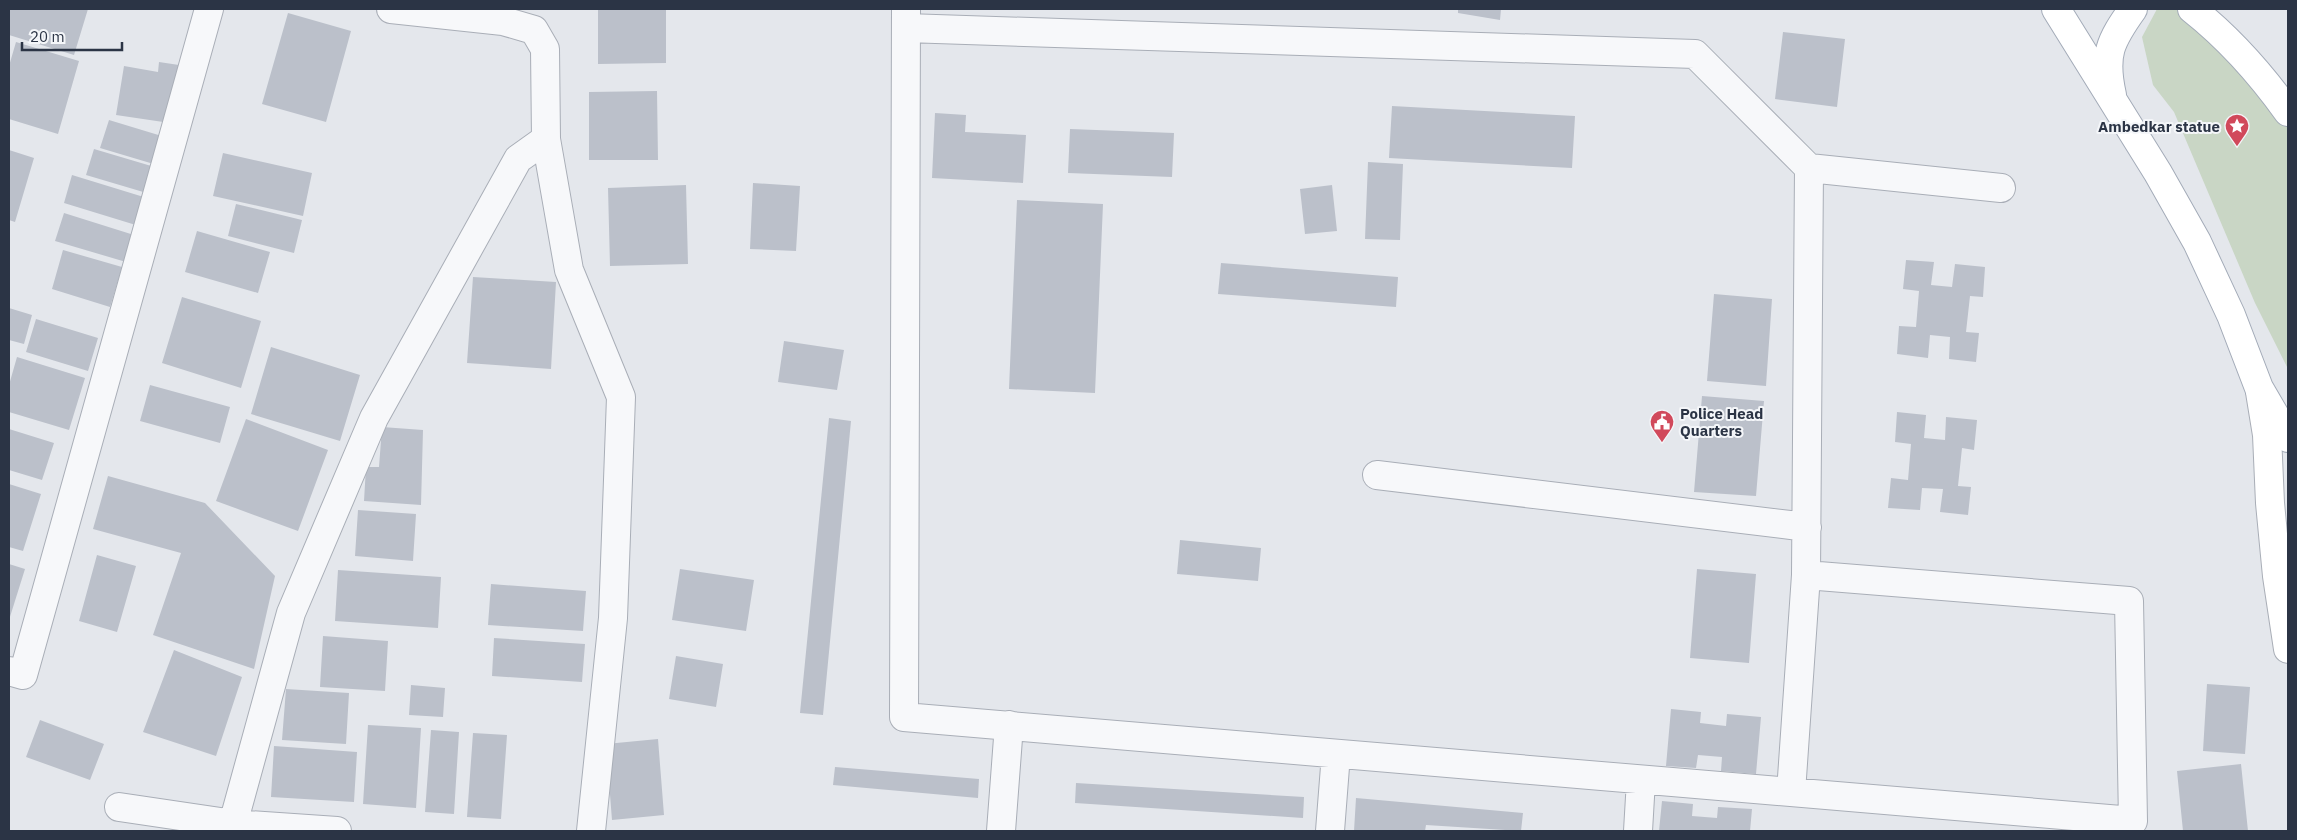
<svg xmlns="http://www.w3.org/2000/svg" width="2297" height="840" font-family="'IBM Plex Sans',sans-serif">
  <rect width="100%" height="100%" fill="#e4e7ec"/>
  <!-- green -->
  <path fill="#c9d6c5" d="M2157,9H2176L2219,42L2263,93L2288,127V369L2255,303L2174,112L2153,85L2142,37Z"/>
  <!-- building -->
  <path fill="#bbc0ca" d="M10,9H88L74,55L9,35Z
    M598,9H666V63L598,64Z
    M1458,9H1501L1500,20L1458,13Z
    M288,13L351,31L326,122L262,104Z
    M1783,32L1845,39L1837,107L1775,99Z
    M16,42L79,61L58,134L9,119V66Z
    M159,62L179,65L170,123L116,115L124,66L158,72Z
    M657,91L658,160H589V92Z
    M1392,106L1575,116L1572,168L1389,158Z
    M935,113L966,115L965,132L1026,135L1023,183L932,178Z
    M109,120L165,137L157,165L100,148Z
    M1070,129L1174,133L1172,177L1068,173Z
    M94,149L158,168L150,194L86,175Z
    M9,150L34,158L15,222L9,220Z
    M223,153L312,173L303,216L213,196Z
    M1368,162L1403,164L1400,240L1365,239Z
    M72,175L147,198L139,226L64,203Z
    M753,183L800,186L796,251L750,249Z
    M686,185L688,264L610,266L608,188Z
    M1332,185L1337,231L1305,234L1300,189Z
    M1017,200L1103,204L1095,393L1009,389Z
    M236,204L302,220L294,253L228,236Z
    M64,213L134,235L126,262L55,241Z
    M197,231L270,252L258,293L185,272Z
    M63,250L122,267L110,307L52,289Z
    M1906,260L1934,262L1931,285L1952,287L1955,264L1985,267L1983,297L1970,296L1966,332L1979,333L1976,362L1949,359L1950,337L1930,335L1928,358L1897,354L1899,326L1916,327L1919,291L1903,289Z
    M1221,263L1398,277L1396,307L1218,294Z
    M473,277L556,282L551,369L467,363Z
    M1714,294L1772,299L1766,386L1707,381Z
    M182,297L261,321L241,388L162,363Z
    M9,308L32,315L24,344L9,340Z
    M36,319L98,338L88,371L26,352Z
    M784,341L844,350L837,390L778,382Z
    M271,347L360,375L340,441L251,414Z
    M17,357L85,378L69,430L9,412V385Z
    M150,385L230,407L220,443L140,421Z
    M1702,396L1764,401L1756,496L1694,492Z
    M1897,412L1926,415L1924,438L1945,440L1946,417L1977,420L1974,450L1962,448L1958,486L1971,487L1968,515L1940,512L1943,489L1922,488L1920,510L1888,508L1891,478L1908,480L1911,444L1895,442Z
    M829,418L851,421L823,715L800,713Z
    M246,419L328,450L298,531L216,501Z
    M382,427L423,430L421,505L364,501L366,467H379Z
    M9,429L54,443L42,480L9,470Z
    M108,476L205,503L275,576L254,669L153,635L181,553L93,529Z
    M9,484L41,494L23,551L9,547Z
    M358,510L416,514L413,561L355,556Z
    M1180,540L1261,548L1258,581L1177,574Z
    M97,555L136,566L117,632L79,621Z
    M9,564L25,569L9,620Z
    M680,569L754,580L746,631L672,620Z
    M1697,569L1756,574L1749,663L1690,658Z
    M338,570L441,577L438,628L335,621Z
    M491,584L586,591L583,631L488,625Z
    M323,636L388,641L385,691L320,687Z
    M494,638L585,644L582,682L492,676Z
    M174,650L242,677L216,756L143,732Z
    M676,656L723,664L716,707L669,699Z
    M2207,684L2250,687L2245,754L2203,751Z
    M411,685L445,688L443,717L409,715Z
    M286,689L349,693L346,744L282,740Z
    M1671,709L1701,712L1700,723L1726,726L1727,714L1761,717L1756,774L1721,771L1722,757L1698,755L1696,768L1666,766Z
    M40,720L104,744L90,780L26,757Z
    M368,725L421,728L416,808L363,804Z
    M431,730L459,732L454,814L425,812Z
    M473,733L507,735L501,819L467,817Z
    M658,739L664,815L612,820L606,744Z
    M274,746L357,752L354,802L271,797Z
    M2241,764L2248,831H2183L2177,771Z
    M835,767L979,779L978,798L833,785Z
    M1076,783L1304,797L1303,818L1075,803Z
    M1356,798L1523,813L1521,831L1426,825L1425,831H1354Z
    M1662,801L1693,804L1692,816L1717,818L1718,807L1752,809L1750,831H1659Z"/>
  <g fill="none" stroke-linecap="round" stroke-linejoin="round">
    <defs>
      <path id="street" d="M391,9L503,21L534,30L545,49L546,139L569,270L621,397L613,618L591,831
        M906,9L904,717L2133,821L2129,601L1806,575
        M906,28L1695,54L1809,168L2001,188
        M1377,475L1807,527
        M9,671L23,675L209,9
        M1791,792L1806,575L1809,168
        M119,807L234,824L337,831
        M231,831L291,613L374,418L518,159L546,139
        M1001,831L1009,725
        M1330,831L1336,754
        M1638,831L1641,780"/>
      <path id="secondary" d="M2260,392L2267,435L2270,503L2277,576L2288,649"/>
      <path id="primary" d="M2056,9L2158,173L2197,242L2231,315L2259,388L2288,438
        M2192,9C2230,39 2260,73 2288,112
        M2112,95C2103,55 2110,41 2133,9"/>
    </defs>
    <!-- street casing -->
    <use href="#street" stroke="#a9aeb7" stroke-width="30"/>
    <!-- secondary casing -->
    <use href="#secondary" stroke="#a9aeb7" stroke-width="30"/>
    <!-- primary casing -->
    <use href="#primary" stroke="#a3abb8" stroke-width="30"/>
    <!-- street -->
    <use href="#street" stroke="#f7f8fa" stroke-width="28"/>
    <!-- secondary -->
    <use href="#secondary" stroke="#fff" stroke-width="28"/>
    <!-- primary -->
    <use href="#primary" stroke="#fff" stroke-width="28"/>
  </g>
  <!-- icons -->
  <defs>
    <symbol id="sight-pin" viewBox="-11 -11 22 30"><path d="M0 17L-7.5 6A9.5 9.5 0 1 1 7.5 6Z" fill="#d1495b" stroke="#f4f6f9"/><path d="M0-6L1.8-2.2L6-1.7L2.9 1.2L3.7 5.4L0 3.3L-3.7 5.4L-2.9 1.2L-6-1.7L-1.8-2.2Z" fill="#fff"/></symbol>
    <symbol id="civic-pin" viewBox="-11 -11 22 30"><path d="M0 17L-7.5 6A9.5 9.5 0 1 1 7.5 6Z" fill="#d1495b" stroke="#f4f6f9"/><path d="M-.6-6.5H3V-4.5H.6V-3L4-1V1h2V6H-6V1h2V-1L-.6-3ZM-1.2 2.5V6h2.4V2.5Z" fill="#fff"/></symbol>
  </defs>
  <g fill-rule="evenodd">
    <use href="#sight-pin" x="2223" y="112" width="28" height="38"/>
    <use href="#civic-pin" x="1648" y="408" width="28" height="38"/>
  </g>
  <g text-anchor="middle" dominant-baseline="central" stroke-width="4" stroke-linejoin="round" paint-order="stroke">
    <!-- poi labels -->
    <g font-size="15" font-weight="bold" fill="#2b3445" stroke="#f4f6f9" text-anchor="end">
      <text x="2220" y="126">Ambedkar statue</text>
      <text x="1680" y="413" text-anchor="start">Police Head<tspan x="1680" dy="17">Quarters</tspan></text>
    </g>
  </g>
  <!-- border -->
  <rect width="2297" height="840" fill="none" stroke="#2b3445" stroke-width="20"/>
  <!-- scale -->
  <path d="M22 42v8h100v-8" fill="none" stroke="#2b3445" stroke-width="2.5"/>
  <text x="30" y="42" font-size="15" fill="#2b3445" stroke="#f4f6f9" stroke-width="4" paint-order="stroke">20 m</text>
</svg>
